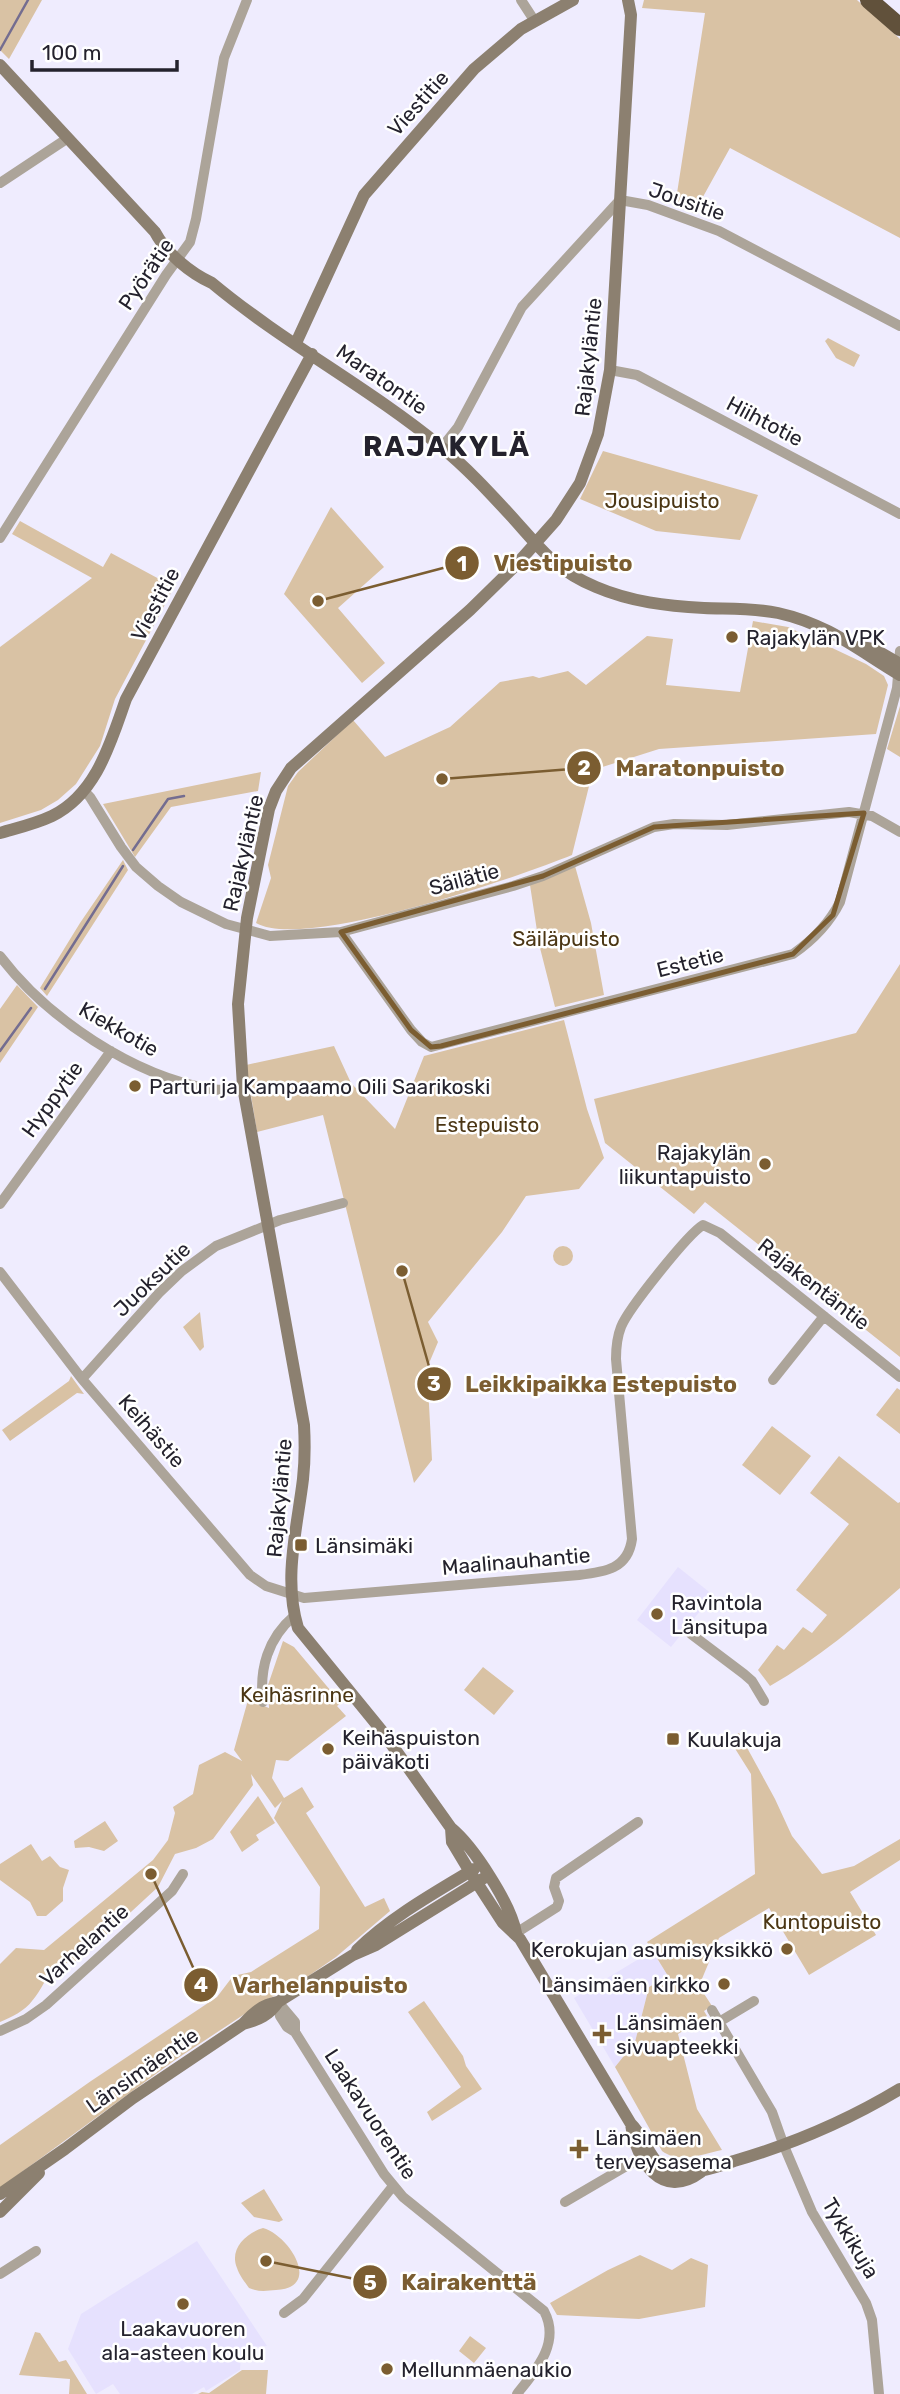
<svg xmlns="http://www.w3.org/2000/svg" width="900" height="2394" font-family="Rubik,sans-serif">
  <rect width="100%" height="100%" fill="#efecfe"/>
  <!-- built -->
  <path fill="#e6e1fe" d="M678,1567L713,1595L671,1647L637,1620Z
    M652,1951L668,1976L649,1987L635,2042L615,2067L574,1998Z
    M197,2241L267,2346L252,2347L241,2354L240,2370L206,2391L204,2387L192,2394H120L113,2384L96,2394L68,2349L81,2314Z"/>
  <!-- green -->
  <path fill="#d9c2a4" d="M0,0H42L9,59L0,50Z
    M644,0H857L900,39V238L730,148L694,213L675,206L705,13L642,8Z
    M828,338L860,355L854,367L836,358L825,341Z
    M603,451L758,495L740,540L656,531L580,499Z
    M331,507L384,567L338,608L385,663L362,683L284,594Z
    M20,521L103,567L111,553L174,587L115,699L100,746L76,784L58,800L41,810L0,823V647L92,578L12,534Z
    M753,621L788,627L866,664L884,676L888,685L876,734L659,749L593,770L572,855C518,877 305,951 256,923L271,878L268,865L288,786L298,772L353,720L385,757L450,727L500,682L533,676L539,678L568,671L586,685L647,636L673,639L666,685L740,692Z
    M900,706V757L887,749Z
    M261,772L258,791L171,807L135,857L103,804Z
    M123,860L128,870L47,996L40,988L80,923Z
    M575,866L591,923L604,995L555,1007L539,944L530,885Z
    M900,964V1357L705,1202L694,1214L605,1143L594,1099L856,1033Z
    M17,985L38,1007L0,1063V1009Z
    M564,1020L587,1109L604,1158L579,1189L526,1196L502,1232L428,1322L438,1342L427,1368L432,1460L414,1483L323,1115L257,1132L246,1065L334,1046L351,1083L395,1129L424,1056Z
    M553 1256a10 10 0 1 1 20 0a10 10 0 1 1-20 0Z
    M200,1312L204,1347L200,1351L183,1327Z
    M71,1376L84,1394L77,1393L10,1441L2,1430L69,1381Z
    M897,1388L900,1390V1434L876,1415Z
    M772,1426L811,1456L780,1495L742,1465Z
    M839,1456L898,1503L900,1502V1588C858,1624 818,1659 770,1686L758,1670L777,1645L784,1650L803,1627L812,1633L827,1615L796,1590L849,1524L810,1493Z
    M283,1641L294,1647L341,1703L337,1706L346,1716L288,1761L276,1760L272,1778L284,1798L302,1787L314,1807L306,1813L365,1907L384,1898L390,1911L336,1957L294,1986L266,2000L175,2060L0,2188V2145L91,2081L217,1997L233,1976L251,1972L319,1929L320,1887L274,1818L282,1801L275,1808L251,1774L253,1785L213,1839L196,1848L175,1854L158,1887L79,1960C41,1969 52,1977 32,2001C26,2010 10,2018 0,2022V1964L16,1948L44,1950L153,1860L168,1840L175,1813L173,1807L193,1794L199,1765L225,1752L242,1761L234,1750L248,1700L269,1708L268,1685Z
    M483,1667L514,1691L494,1715L464,1690Z
    M739,1733L775,1799L792,1836L822,1874L854,1866L900,1839V1860L850,1892L876,1935L809,1975L769,1908L719,1938L699,1986L712,2006L704,2011L707,2016L678,2034L697,2109L722,2150C702,2154 680,2164 662,2151L615,2067L635,2042L649,1987L668,1976L647,1942L755,1874L751,1774L729,1739Z
    M258,1796L275,1823L256,1835L259,1840L242,1852L230,1832Z
    M105,1821L118,1841L104,1851L89,1847L75,1848L74,1841Z
    M31,1844L42,1861L50,1856L60,1867L69,1870L63,1888V1901L46,1916H37L30,1902L0,1880V1864Z
    M424,2001L463,2056L466,2066L482,2089L432,2121L427,2112L461,2087L408,2012Z
    M264,2189L283,2220L279,2222L254,2217L241,2203Z
    M263,2228C289,2235 323,2288 276,2290C266,2291 258,2292 249,2288C245,2282 239,2275 237,2268C229,2249 246,2233 263,2228Z
    M640,2255L672,2270L691,2258L708,2265L705,2307L639,2319L557,2315L550,2303L608,2270Z
    M35,2332L40,2333L59,2362L66,2360L87,2394H69L70,2379L19,2375Z
    M470,2336L486,2348L474,2363L459,2351Z
    M242,2370H268L266,2394H198L202,2392L209,2393Z"/>
  <g fill="none" stroke-linecap="round" stroke-linejoin="round">
    <!-- stream -->
    <path stroke="#746d90" stroke-width="2.5" d="M0,50L28,0
      M133,850L168,799L184,796
      M45,989L123,866
      M0,1051L31,1008"/>
    <!-- street -->
    <path stroke="#aca499" stroke-width="10" d="M521,0L534,20
      M0,183L68,138
      M610,370L637,375L900,514
      M442,447L458,427L522,307L620,200L648,205L719,231L900,326
      M0,538L166,275L190,242L196,219L224,58L247,0
      M83,790L90,797L121,847L136,867L158,886L181,902L226,924L270,936L341,932L513,886L543,876L654,827L674,824L727,825L849,812L872,816L900,832
      M341,932L411,1030L422,1042L431,1047L793,954C813,940 829,924 840,902L897,688L900,651
      M0,956C47,1018 133,1076 211,1089C221,1091 232,1089 243,1087
      M0,1204L111,1051
      M0,1272L82,1379L250,1575L266,1586L304,1598L579,1575C605,1572 628,1569 632,1539L616,1359C616,1348 617,1337 621,1327C628,1309 688,1234 703,1225L720,1233L900,1377
      M82,1379L159,1293L182,1271L216,1246L280,1220L343,1203
      M773,1380L824,1316
      M691,1634L744,1674L752,1681L764,1701
      M263,1702C259,1669 268,1638 294,1616
      M516,1933L557,1907L559,1901L554,1887L556,1878L638,1822
      M278,2002L280,2016L287,2027L295,2032L384,2174L403,2197L544,2311C561,2343 536,2370 517,2394
      M279,2003L295,2022V2032
      M712,2010L772,2112L784,2146L812,2212L866,2303L872,2320L879,2394
      M719,2022L754,2001
      M0,2031L26,2019L46,2005L172,1891L183,1874
      M565,2202L647,2154
      M0,2274L36,2251
      M284,2313L303,2299L393,2186"/>
    <!-- secondary -->
    <path stroke="#8c8070" stroke-width="12" d="M0,65L155,232C166,253 190,273 212,283C284,343 368,387 440,446C466,467 489,492 512,517C540,548 555,570 596,587C631,602 667,606 704,608C729,609 754,608 778,613C828,624 858,650 900,675
      M296,343L364,195L474,69L521,29L573,0
      M860,647L874,649L900,664
      M0,833C17,828 35,824 52,816C97,794 111,741 126,699L312,354
      M451,1828L452,1842L470,1872L503,1923L520,1939L631,2124C644,2136 650,2162 667,2170C684,2178 717,2167 734,2161C793,2144 847,2121 900,2089
      M516,1933C511,1904 473,1846 451,1828L382,1731L298,1628C283,1579 297,1529 303,1479C305,1461 305,1443 304,1425L243,1087L238,1004L247,918L269,809L276,791L291,768L470,610L516,565L556,520L580,483L598,434L610,370L631,15L628,0
      M357,1950C391,1917 434,1893 474,1869
      M243,2024C259,2020 269,2015 278,2002L353,1955L376,1945L484,1878
      M631,2124C636,2161 662,2201 701,2172
      M0,2194L65,2149L133,2098L243,2024C254,2012 262,2005 278,2002
      M0,2212L39,2173"/>
    <!-- highway -->
    <path stroke="#61513b" stroke-width="18" d="M869,0L900,27"/>
  </g>
  <!-- marked area -->
  <path fill="none" stroke="#7b5d31" stroke-width="5" stroke-linejoin="round" d="M864,813L833,915L793,954L441,1046L431,1047L411,1030L341,932L543,876L654,827Z"/>
  <!-- markers -->
  <g fill="#7b5d31" stroke="#fff" stroke-width="2.5">
    <circle cx="732" cy="637" r="7"/>
    <circle cx="135" cy="1086" r="7"/>
    <circle cx="765" cy="1164" r="7"/>
    <rect x="294" y="1538" width="14" height="14" rx="3.5"/>
    <circle cx="657" cy="1614" r="7"/>
    <rect x="666" y="1732" width="14" height="14" rx="3.5"/>
    <circle cx="328" cy="1749" r="7"/>
    <circle cx="787" cy="1949" r="7"/>
    <circle cx="724" cy="1984" r="7"/>
    <path d="M598.5 2023.5h7v7h7v7h-7v7h-7v-7h-7v-7h7z"/>
    <path d="M575.5 2138.5h7v7h7v7h-7v7h-7v-7h-7v-7h7z"/>
    <circle cx="183" cy="2304" r="7"/>
    <circle cx="387" cy="2369" r="7"/>
  </g>
  <g text-anchor="middle" dominant-baseline="central" stroke-width="5" stroke-linejoin="round" paint-order="stroke">
    <!-- street labels -->
    <g font-size="21" fill="#24222d" stroke="#fff">
      <text transform="translate(418 103) rotate(-48)">Viestitie</text>
      <text transform="translate(687 201) rotate(19)">Jousitie</text>
      <text transform="translate(146 274) rotate(-56)">Pyörätie</text>
      <text transform="translate(588 357) rotate(-84)">Rajakyläntie</text>
      <text transform="translate(382 379) rotate(35)">Maratontie</text>
      <text transform="translate(765 421) rotate(28)">Hiihtotie</text>
      <text transform="translate(155 604) rotate(-62)">Viestitie</text>
      <text transform="translate(243 853) rotate(-77)">Rajakyläntie</text>
      <text transform="translate(464 879) rotate(-15)">Säilätie</text>
      <text transform="translate(690 962) rotate(-14)">Estetie</text>
      <text transform="translate(119 1029) rotate(30)">Kiekkotie</text>
      <text transform="translate(52 1099) rotate(-54)">Hyppytie</text>
      <text transform="translate(152 1279) rotate(-44)">Juoksutie</text>
      <text transform="translate(814 1284) rotate(38)">Rajakentäntie</text>
      <text transform="translate(152 1431) rotate(49)">Keihästie</text>
      <text transform="translate(279 1498) rotate(-85)">Rajakyläntie</text>
      <text transform="translate(516 1561) rotate(-5)">Maalinauhantie</text>
      <text transform="translate(84 1945) rotate(-42)">Varhelantie</text>
      <text transform="translate(142 2070) rotate(-35)">Länsimäentie</text>
      <text transform="translate(371 2114) rotate(57)">Laakavuorentie</text>
      <text transform="translate(851 2238) rotate(59)">Tykkikuja</text>
    </g>
    <!-- park labels -->
    <g font-size="21" fill="#4b3614" stroke="#fff">
      <text x="662" y="500">Jousipuisto</text>
      <text x="566" y="938">Säiläpuisto</text>
      <text x="487" y="1124">Estepuisto</text>
      <text x="297" y="1694">Keihäsrinne</text>
      <text x="822" y="1921">Kuntopuisto</text>
    </g>
    <!-- poi labels -->
    <g font-size="21" fill="#24222d" stroke="#fff" text-anchor="start">
      <text x="746" y="637">Rajakylän VPK</text>
      <text x="149" y="1086">Parturi ja Kampaamo Oili Saarikoski</text>
      <text x="751" y="1152" text-anchor="end">Rajakylän<tspan x="751" dy="24">liikuntapuisto</tspan></text>
      <text x="315" y="1545">Länsimäki</text>
      <text x="671" y="1602">Ravintola<tspan x="671" dy="24">Länsitupa</tspan></text>
      <text x="342" y="1737">Keihäspuiston<tspan x="342" dy="24">päiväkoti</tspan></text>
      <text x="687" y="1739">Kuulakuja</text>
      <text x="773" y="1949" text-anchor="end">Kerokujan asumisyksikkö</text>
      <text x="710" y="1984" text-anchor="end">Länsimäen kirkko</text>
      <text x="616" y="2022">Länsimäen<tspan x="616" dy="24">sivuapteekki</tspan></text>
      <text x="595" y="2137">Länsimäen<tspan x="595" dy="24">terveysasema</tspan></text>
      <text x="183" y="2328" text-anchor="middle">Laakavuoren<tspan x="183" dy="24">ala-asteen koulu</tspan></text>
      <text x="401" y="2369">Mellunmäenaukio</text>
    </g>
    <!-- district labels -->
    <g font-size="28" font-weight="bold" letter-spacing="2" fill="#24222d" stroke="#fff">
      <text x="447" y="446">RAJAKYLÄ</text>
    </g>
  </g>
  <!-- callouts -->
  <path fill="none" stroke="#7b5d31" stroke-width="2.5" d="M318 601L462 563M442 779L584 768M402 1271L434 1384M151 1874L201 1985M266 2261L370 2282"/>
  <g fill="#7b5d31" stroke="#fff" stroke-width="2.5">
    <circle cx="318" cy="601" r="7"/>
    <circle cx="442" cy="779" r="7"/>
    <circle cx="402" cy="1271" r="7"/>
    <circle cx="151" cy="1874" r="7"/>
    <circle cx="266" cy="2261" r="7"/>
    <circle cx="462" cy="563" r="18"/>
    <circle cx="584" cy="768" r="18"/>
    <circle cx="434" cy="1384" r="18"/>
    <circle cx="201" cy="1985" r="18"/>
    <circle cx="370" cy="2282" r="18"/>
  </g>
  <g font-size="21" text-anchor="middle" font-weight="bold" fill="#fff">
    <text x="462" y="571">1</text>
    <text x="584" y="775">2</text>
    <text x="434" y="1391">3</text>
    <text x="201" y="1992">4</text>
    <text x="370" y="2290">5</text>
  </g>
  <g font-size="23" text-anchor="middle" font-weight="bold" fill="#7b5d31" stroke="#fff" stroke-width="5" stroke-linejoin="round" paint-order="stroke">
    <text x="563" y="571">Viestipuisto</text>
    <text x="700" y="776">Maratonpuisto</text>
    <text x="601" y="1392">Leikkipaikka Estepuisto</text>
    <text x="320" y="1993">Varhelanpuisto</text>
    <text x="469" y="2290">Kairakenttä</text>
  </g>
  <!-- scale -->
  <path d="M32 60v10h145v-10" fill="none" stroke="#24222d" stroke-width="3.5"/>
  <text x="42" y="60" font-size="21" fill="#24222d" stroke="#ffffff" stroke-width="5" paint-order="stroke">100 m</text>
</svg>
